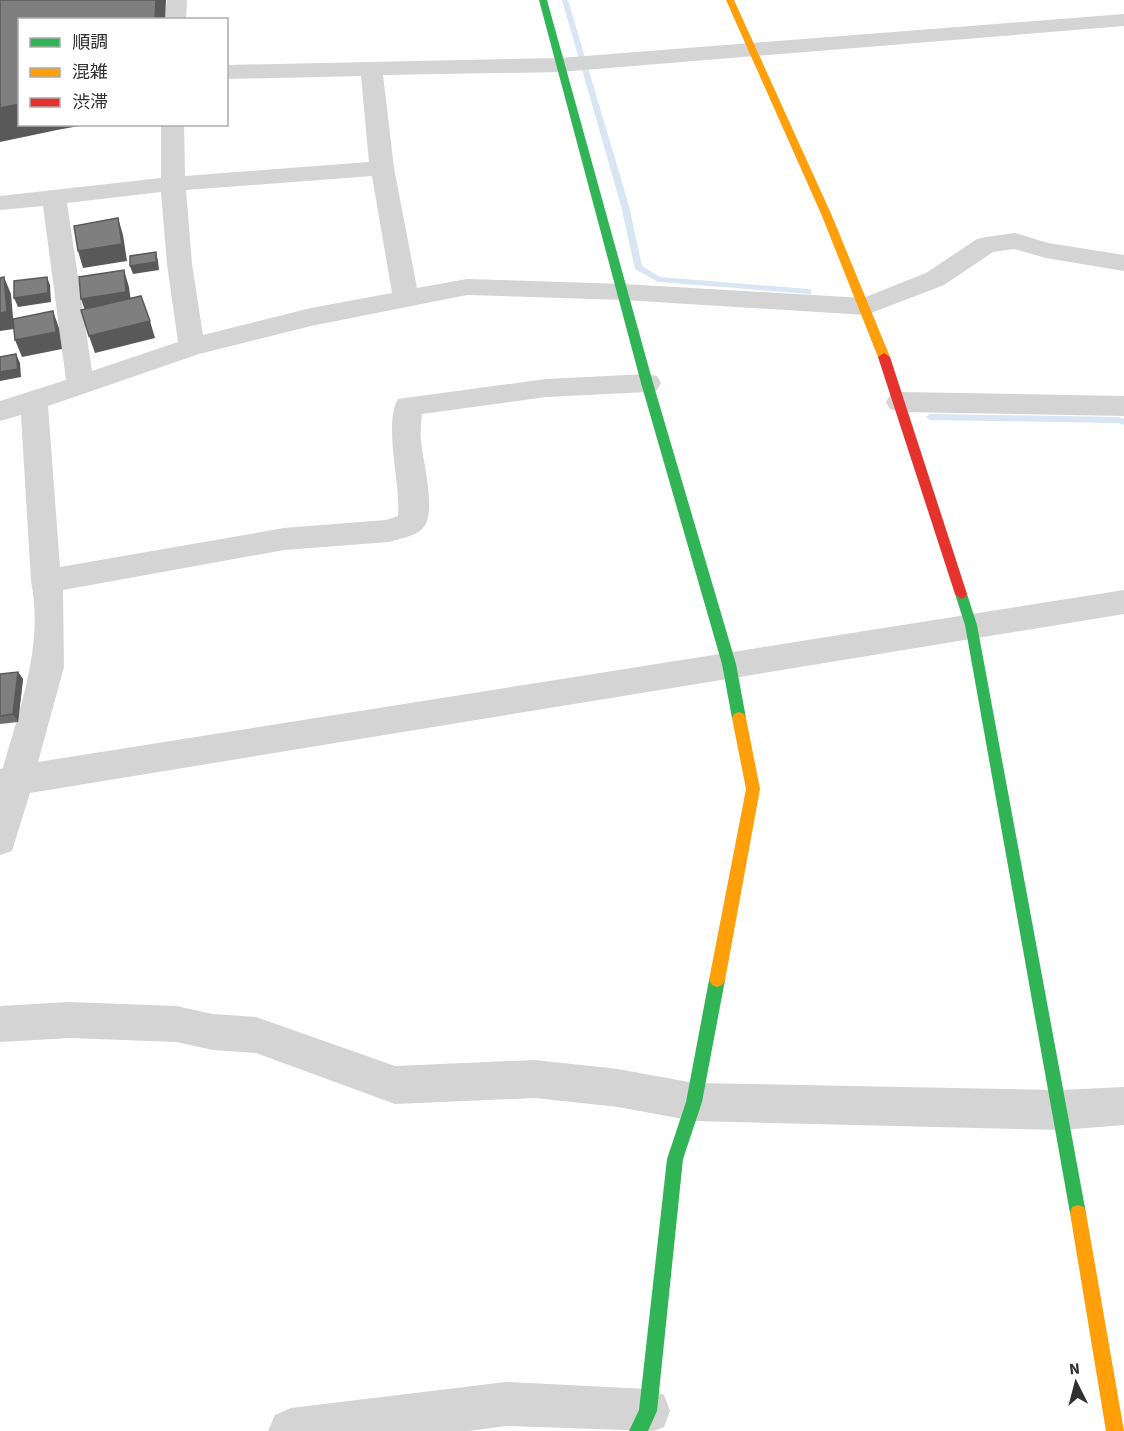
<svg xmlns="http://www.w3.org/2000/svg" width="1124" height="1431" font-family="'Source Sans 3','Noto Sans JP',sans-serif">
  <rect width="100%" height="100%" fill="#fff"/>
  <g fill="none" stroke-linecap="round" stroke-linejoin="round">
    <!-- stream -->
    <path fill="#d8e6f4" fill-rule="evenodd" d="M562,0H568L629,206L642,266L660,277L808,289L811,290V294L658,282L635,269L621,206Z
      M930,414L1119,417L1124,419V425L1118,423L930,420L926,417Z"/>
    <!-- street -->
    <path fill="#d4d4d4" fill-rule="evenodd" d="M167,0H187L186,20H164Z
      M1124,14V26L560,72L383,75L394,168L417,288L467,279L624,284L863,298L926,273L977,239L986,237L1015,233L1048,243L1124,255V271L1046,258L1014,249L993,252L944,285L866,315L624,300L467,295L311,326L199,354L48,406L60,567L284,528L386,520L398,516C401,483 383,425 398,399L546,379L647,374L657,376L661,383L657,390L647,392L546,397L422,414C421,423 420,432 421,442C423,461 437,514 423,528C417,536 398,539 389,542L284,550L63,590L64,667L38,762L1124,590V614L30,793L12,851L0,855V769L3,768C20,707 44,645 31,581L21,415L0,421V401L66,380L43,206L0,210V196L161,178V124H184L185,176L369,162L361,76L226,79V65L560,58ZM372,176L392,293L311,308L203,335L192,264L186,190ZM161,192L167,264L178,342L92,371L67,203Z
      M900,392L1124,396V416L900,412L890,409L886,402L890,395Z
      M70,1002L176,1006L213,1014L256,1017L395,1066L535,1060L618,1069L694,1083L1061,1090L1124,1087V1125L1061,1130L694,1121L618,1107L535,1098L395,1104L256,1053L213,1050L176,1042L70,1038L0,1042V1006Z
      M506,1382L648,1389L664,1395L670,1411L664,1427L654,1431L506,1426L469,1431H268L275,1415L291,1408Z"/>
    <!-- fast -->
    <path fill="#30b455" fill-rule="evenodd" d="M539,0H547L653,383L736,664L746,718L744,722H734L732,718L722,664L641,383Z
      M961,589L967,594L977,625L1086,1213L1084,1219L1078,1221L1072,1219L1070,1213L965,625L955,594Z
      M717,973L722,975L725,980L702,1102L683,1159L657,1411L648,1431H629L639,1410L667,1159L686,1102L709,980L712,975Z"/>
    <!-- slow -->
    <path fill="#ff9f0a" fill-rule="evenodd" d="M726,0H734L832,216L890,357L888,360L884,361L878,357L822,216Z
      M739,712L744,714L746,718L760,789L725,980L722,985L717,987L712,985L709,980L746,789L732,718L734,714Z
      M1078,1205L1084,1207L1086,1213L1124,1431H1106L1070,1213L1072,1207Z"/>
    <!-- jam -->
    <path fill="#e5322d" fill-rule="evenodd" d="M884,353L890,357L967,594L965,597L961,599L955,594L878,357Z"/>
  </g>
  <!-- wall -->
  <path fill="#6d6d6d" d="M18,672L23,679L18,722L0,724V674Z"/>
  <!-- shaded-wall -->
  <path fill="#595959" d="M156,0H166L165,20H155Z
    M20,104V124H90L57,130L0,142V108Z
    M118,218L123,235L127,261L83,268L78,251Z
    M156,252L158,261L159,270L133,274L130,266Z
    M124,270L129,287L132,309L87,316L81,299Z
    M4,277L11,294L14,329L0,331V313Z
    M47,277L50,285L51,302L18,307L14,298Z
    M53,311L59,328L62,349L22,357L15,340Z
    M150,321L155,338L95,353L89,336Z
    M16,354L20,363L21,377L0,381V372Z
    M18,672L23,679L18,722L13,714Z"/>
  <!-- building -->
  <path fill="#7f7f7f" stroke="#595959" stroke-width="1.5" d="M0,0H156L155,20H20V104L0,108Z
    M118,218L122,244L78,251L74,226Z
    M156,252V262L130,266V256Z
    M124,270L126,292L81,299L79,277Z
    M4,277L7,312L0,313V278Z
    M47,277L48,293L14,298V281Z
    M141,296L150,321L89,336L81,310Z
    M53,311L56,332L15,340L13,319Z
    M16,354L18,369L0,372V357Z
    M18,672L13,714L0,716V674Z"/>
  <!-- legend -->
  <rect x="18" y="18" width="210" height="108" fill="#ffffff" stroke="#acacac" stroke-width="1.5"/>
  <rect x="30" y="38" width="30" height="9" fill="#30b455" stroke="#acacac" stroke-width="1.5"/>
  <text x="72" y="48" font-size="18" fill="#303030">順調</text>
  <rect x="30" y="68" width="30" height="9" fill="#ff9f0a" stroke="#acacac" stroke-width="1.5"/>
  <text x="72" y="78" font-size="18" fill="#303030">混雑</text>
  <rect x="30" y="98" width="30" height="9" fill="#e5322d" stroke="#acacac" stroke-width="1.5"/>
  <text x="72" y="108" font-size="18" fill="#303030">渋滞</text>
  <!-- north arrow -->
  <g transform="translate(1076 1383) rotate(354)" stroke="#ffffff" stroke-width="4.5" paint-order="stroke">
  <path d="M0-4.5L10 22L0 15L-10 22Z" fill="#303030"/>
  <text y="-9" font-size="16" font-weight="bold" text-anchor="middle" fill="#303030">N</text>
  </g>
</svg>
